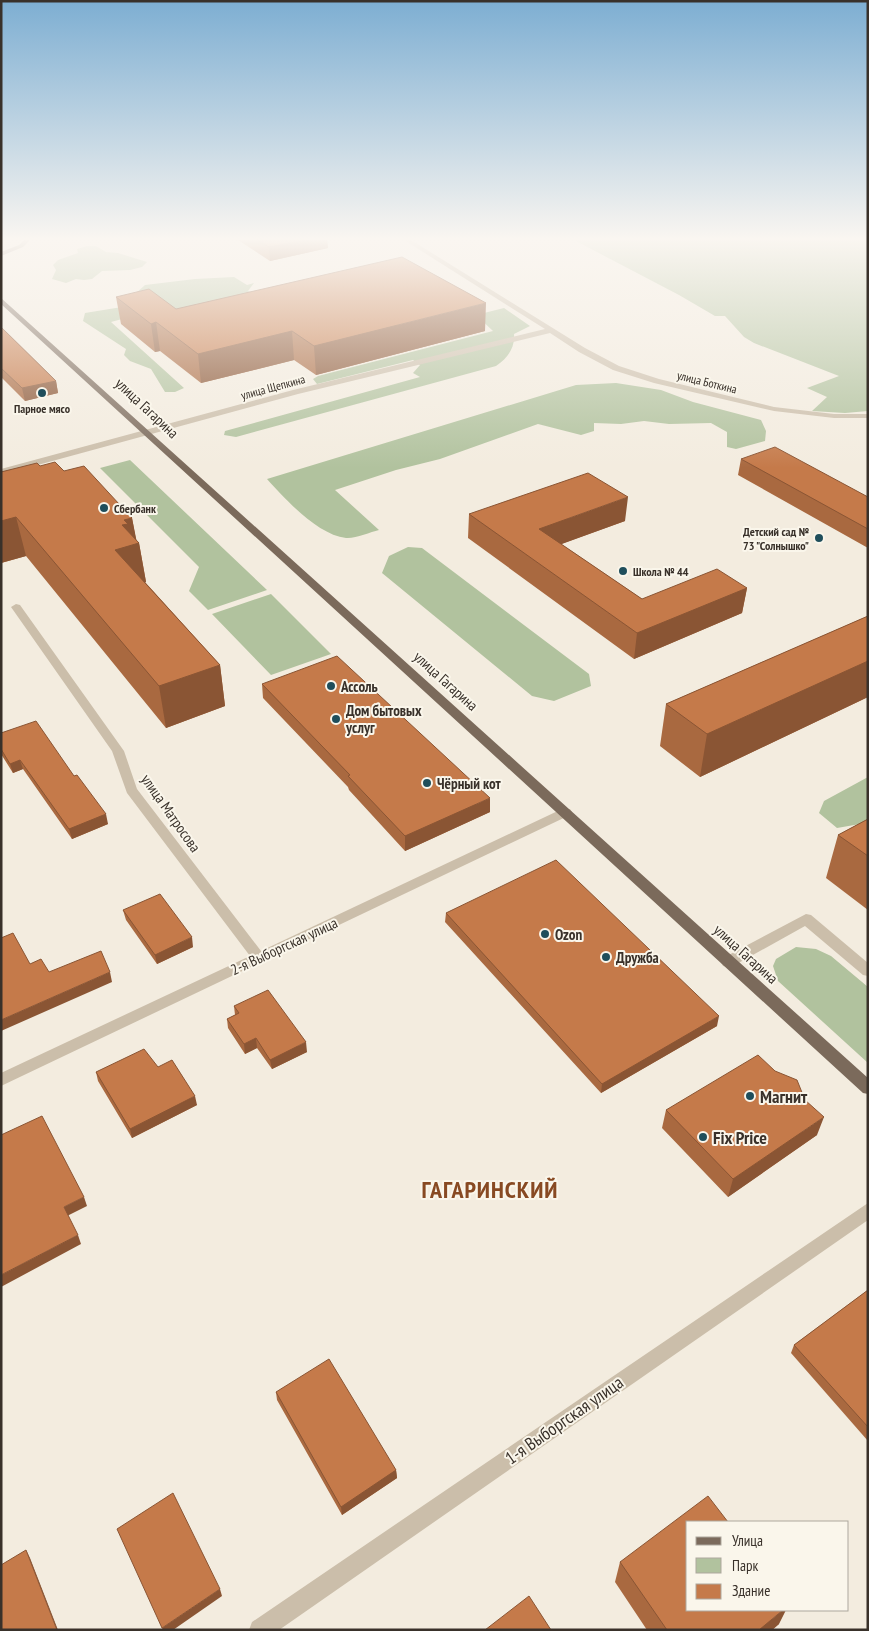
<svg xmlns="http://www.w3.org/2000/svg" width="869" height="1631" font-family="'PT Sans Narrow',sans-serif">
  <rect width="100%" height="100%" fill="#f3ecdf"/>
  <!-- green -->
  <path fill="#b1c29e" d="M574,240H868V411L845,413L812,411L827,397L807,388L839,376L754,343L744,337L725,316H715L679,295Z
    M87,246H96L106,252L118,253L147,262L142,267L130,270L102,271L92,279L84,280L76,279L66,283L52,279L56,270L53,265L58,260L78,253L77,249Z
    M234,277L247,285L254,283L248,291L267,298L122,319L111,322L184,388L175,392H165L151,369L130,361L124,355L126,349L83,321L85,313L128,306L135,294L145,285L195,279Z
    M504,308L530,326L514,334C515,348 508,358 496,366L236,437L224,435L225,431L420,377L413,373L420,365L413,360L317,384L313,379L318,376L493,331L476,315Z
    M616,383L661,390L693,402L761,420L766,431L765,441L736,449L727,447V432L711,423L669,424L644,421L621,424L594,423V431L581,435L538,424L440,459L396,470L335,490L379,530C370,532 355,539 346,538C318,535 285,499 267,479L576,385Z
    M130,460L267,590L208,610L189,591L199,567L100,468Z
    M408,547L422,548L589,674L591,686L554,701L532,696L382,573L389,556Z
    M271,594L331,654L271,675L212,614Z
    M868,777V820L860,824L837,828L819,813L824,801Z
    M796,947L816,949L831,956L868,987V1063L778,981L773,966L776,959Z"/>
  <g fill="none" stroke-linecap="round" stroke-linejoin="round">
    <!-- minor -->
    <path fill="#cbbeaa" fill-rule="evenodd" d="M404,240H411L585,348L619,366L659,379L774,407L834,414H868V418H834L774,411L654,383L613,370L579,352L550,333L298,394L1,475V469L293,390L545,329Z
      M16,604L20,605L124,751L137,789L261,951L562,809H570L572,812L570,815L1,1086V1073L250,956L127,793L112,751L11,607Z
      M806,914L811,915L868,963V976L863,975L805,926L733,966L728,967L723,966L721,962L723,958Z
      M868,1203V1220L279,1630H249L252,1622Z"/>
    <!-- major -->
    <path fill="#7b6a5b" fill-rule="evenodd" d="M24,240H30L23,247L1,256V252L19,245Z
      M1,298L868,1078V1094L863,1093L1,304Z"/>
  </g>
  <!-- wall -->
  <path fill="#a96940" d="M238,240H327L328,248L270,261Z
    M116,297L176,309L485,331L316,375L294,360L201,383L160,351L155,352L121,324Z
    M1,327L56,381L58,393L25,401L1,377Z
    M741,459L868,497V548L738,475Z
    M40,466L64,471L132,518L136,540L139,543L146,582H145L220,665L225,706L166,728L26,556L1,563V472Z
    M469,514L625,521L561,544L642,599L747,588L742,613L634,659L468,538Z
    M868,616V697L700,777L660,746L666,704Z
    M262,684L490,812L405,851L349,790L348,787L263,698Z
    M1,733L74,776L108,824L72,839L23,769L13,773L1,754Z
    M868,819V910L826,878L838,835Z
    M123,910L193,947L157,964L126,920Z
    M446,913L717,1026L601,1093L445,922Z
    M234,1006L307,1052L272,1069L257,1048L245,1054L228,1028L227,1019L235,1015Z
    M158,1067L197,1105L132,1138L98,1081L96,1072Z
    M666,1110L817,1135L728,1197L662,1128Z
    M868,1290V1441L791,1353L794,1345Z
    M276,1392L396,1470L397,1478L342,1515L277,1400Z
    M620,1562L779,1624L772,1630H647L615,1582Z"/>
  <!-- shaded-wall -->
  <path fill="#8a5534" d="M305,240H327L328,248L270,261L269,247Z
    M486,303L485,331L316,375L314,346Z
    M156,322L160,351L155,352L151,324Z
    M292,331L294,360L201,383L198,354Z
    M56,381L58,393L25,401L22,388Z
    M628,497L625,521L537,553L539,529Z
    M16,517L26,556L1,563V521Z
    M132,518L137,543H139L146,582L123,589L115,550L124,520Z
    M747,588L742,613L634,659L637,633Z
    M868,661V697L700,777L707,734Z
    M220,665L225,706L166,728L159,686Z
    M20,760L23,769L13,773L10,764Z
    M490,798V812L405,851V836Z
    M106,814L108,824L72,839L69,829Z
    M192,937L193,947L157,964L155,955Z
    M110,972L112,982L1,1031V1020Z
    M719,1016L717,1026L601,1093L602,1084Z
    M256,1038L257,1048L245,1054L244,1044Z
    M306,1042L307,1052L272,1069L270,1060Z
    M195,1096L197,1105L132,1138L130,1129Z
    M824,1117L817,1135L728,1197L733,1179Z
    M84,1197L87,1206L67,1216L64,1207Z
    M78,1235L81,1244L1,1287V1275Z
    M396,1470L397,1478L342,1515L341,1507Z
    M26,1550L30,1558L58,1630H57Z
    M220,1589L222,1596L173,1630H163L162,1628Z
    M783,1610H786L779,1624L772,1630H759Z"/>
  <!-- building -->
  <path fill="#c57a4a" stroke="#8a5534" d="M257,240H305L269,247Z
    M402,257L486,303L314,346L292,331L198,354L156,322L151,324L116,297L149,289L176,309Z
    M1,327L56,381L22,388L1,368Z
    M775,447L868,497V529L741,459Z
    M55,462L64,471L84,466L132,518L124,520L128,524L122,525L139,543L115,550L220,665L159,686L16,517L1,521V472L37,463L40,466Z
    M588,473L628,497L539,529L642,599L717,569L747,588L637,633L469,514Z
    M868,616V661L707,734L666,704Z
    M337,656L490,798L405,836L348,776L350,775L262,684Z
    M36,721L74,776L77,775L106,814L69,829L20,760L10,764L1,749V733Z
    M868,819V856L838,835Z
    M556,860L719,1016L602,1084L446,913Z
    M160,894L192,937L155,955L123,910Z
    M13,933L30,964L41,959L49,972L101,951L110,972L1,1020V938Z
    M268,990L306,1042L270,1060L256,1038L244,1044L227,1019L239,1013L234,1006Z
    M144,1049L158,1067L172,1060L195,1096L130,1129L96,1072Z
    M758,1055L775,1071L797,1080L805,1100L824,1117L733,1179L666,1110Z
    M42,1116L84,1197L64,1207L78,1235L1,1275V1135Z
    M868,1290V1427L794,1345Z
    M329,1359L396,1470L341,1507L276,1392Z
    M173,1493L220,1589L162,1628L117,1529Z
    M708,1496L728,1522H688V1610H783L759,1630H667L620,1562Z
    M26,1550L57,1630H1V1565Z
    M529,1596L551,1630H485Z"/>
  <!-- sky -->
  <linearGradient id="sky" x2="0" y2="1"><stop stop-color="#7daed2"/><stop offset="0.51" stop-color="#faf6f1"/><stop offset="1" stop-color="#faf6f1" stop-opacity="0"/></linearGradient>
  <rect width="869" height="468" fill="url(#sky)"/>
  <!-- markers -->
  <g fill="#1f4e5b" stroke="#faf6eb" stroke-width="2">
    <circle cx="42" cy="393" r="5"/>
    <circle cx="104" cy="508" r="5"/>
    <circle cx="819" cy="538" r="5"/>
    <circle cx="623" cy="571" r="5"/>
    <circle cx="331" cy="686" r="5"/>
    <circle cx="336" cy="719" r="5"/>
    <circle cx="427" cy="783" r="5"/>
    <circle cx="545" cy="934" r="5"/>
    <circle cx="606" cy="957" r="5"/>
    <circle cx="750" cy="1096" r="5"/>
    <circle cx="703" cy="1137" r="5"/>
  </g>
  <g text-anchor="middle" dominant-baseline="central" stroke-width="4" stroke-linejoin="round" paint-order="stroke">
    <!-- far-street labels -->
    <g font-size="12" fill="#39312a" stroke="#faf6eb">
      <text transform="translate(707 382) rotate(14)">улица Боткина</text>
      <text transform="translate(273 387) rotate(-15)">улица Щепкина</text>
    </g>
    <!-- far-poi labels -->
    <g font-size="12" font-weight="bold" fill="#39312a" stroke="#faf6eb" text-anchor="start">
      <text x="42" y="408" text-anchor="middle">Парное мясо</text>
      <text x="114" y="508">Сбербанк</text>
      <text x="809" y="531" text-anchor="end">Детский сад №<tspan x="809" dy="14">73 "Солнышко"</tspan></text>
      <text x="633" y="571">Школа № 44</text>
    </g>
    <!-- street labels -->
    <g font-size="15" fill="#39312a" stroke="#faf6eb">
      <text transform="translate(147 408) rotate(43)">улица Гагарина</text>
      <text transform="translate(446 681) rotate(42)">улица Гагарина</text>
      <text transform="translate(171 813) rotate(55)">улица Матросова</text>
      <text transform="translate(284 946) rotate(-25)">2-я Выборгская улица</text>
      <text transform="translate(746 954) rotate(42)">улица Гагарина</text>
    </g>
    <!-- poi labels -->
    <g font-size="15" font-weight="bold" fill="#39312a" stroke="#faf6eb" text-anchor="start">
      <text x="341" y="686">Ассоль</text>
      <text x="346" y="710">Дом бытовых<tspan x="346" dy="17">услуг</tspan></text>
      <text x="437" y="783">Чёрный кот</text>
      <text x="555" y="934">Ozon</text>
      <text x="616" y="957">Дружба</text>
    </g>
    <!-- near-poi labels -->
    <g font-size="18" font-weight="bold" fill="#39312a" stroke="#faf6eb" text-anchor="start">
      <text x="760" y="1096">Магнит</text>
      <text x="713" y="1137">Fix Price</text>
    </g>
    <!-- near-street labels -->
    <g font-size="18" fill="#39312a" stroke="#faf6eb">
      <text transform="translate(564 1420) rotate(-35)">1-я Выборгская улица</text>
    </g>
    <!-- near-district labels -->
    <g font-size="24" font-weight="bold" letter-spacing="1" fill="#884a23" stroke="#faf6eb">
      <text x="490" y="1189">ГАГАРИНСКИЙ</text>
    </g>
  </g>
  <!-- border -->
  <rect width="869" height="1631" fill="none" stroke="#39312a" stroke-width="5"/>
  <!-- legend -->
  <rect x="686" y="1521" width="162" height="90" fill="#faf6eb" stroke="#ada79e"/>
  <rect x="696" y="1537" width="25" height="8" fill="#7b6a5b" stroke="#ada79e"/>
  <text x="732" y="1546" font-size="15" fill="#39312a">Улица</text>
  <rect x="696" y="1558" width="25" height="15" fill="#b1c29e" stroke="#ada79e"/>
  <text x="732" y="1571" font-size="15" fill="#39312a">Парк</text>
  <rect x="696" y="1584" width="25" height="15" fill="#c57a4a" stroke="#ada79e"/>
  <text x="732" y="1596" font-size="15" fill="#39312a">Здание</text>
</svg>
